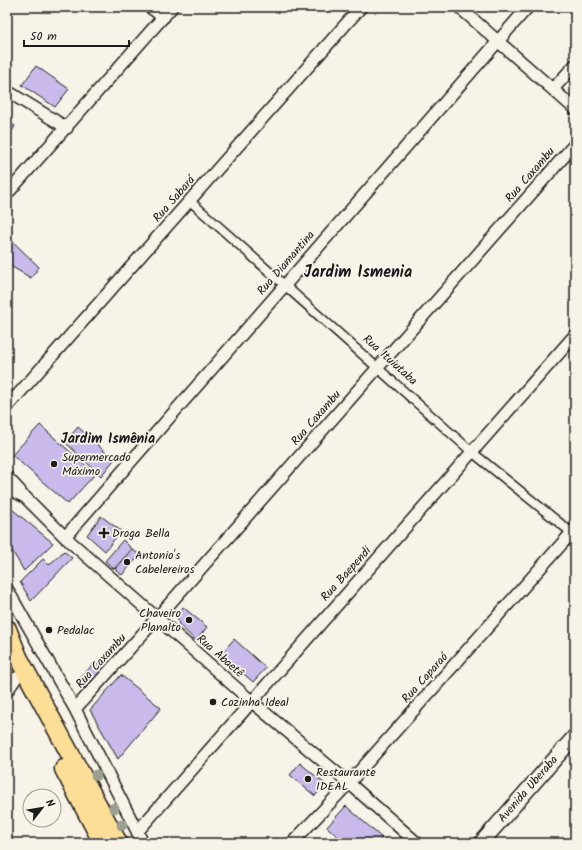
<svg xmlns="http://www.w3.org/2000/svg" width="582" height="850" font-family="Kalam,sans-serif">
  <rect width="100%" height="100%" fill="#f7f3e8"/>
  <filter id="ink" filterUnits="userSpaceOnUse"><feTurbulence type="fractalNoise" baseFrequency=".025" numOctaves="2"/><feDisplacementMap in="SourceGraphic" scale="8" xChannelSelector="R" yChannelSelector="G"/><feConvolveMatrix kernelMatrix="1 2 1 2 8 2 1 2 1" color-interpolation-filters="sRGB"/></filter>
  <g filter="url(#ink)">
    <!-- building -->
    <path fill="#c9baeb" stroke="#1c1c1c" d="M36,66L69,89L55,107L22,85Z
      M7,122L15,126L7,140Z
      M7,236L39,267L31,278L7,264Z
      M40,425L95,474L68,504L12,455Z
      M78,427L114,460L101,476L65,442Z
      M7,505L53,543L24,571L7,542Z
      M101,516L121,531L105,551L87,535Z
      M123,540L132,549L114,569L105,561Z
      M133,550L140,555L122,575L115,569Z
      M64,551L72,558L31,601L20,582L43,559L49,565Z
      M183,607L207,627L196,641L179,625L177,616Z
      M234,639L266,668L253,682L221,654Z
      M95,662L103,669L81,691L76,683Z
      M121,675L161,708L118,759L90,710Z
      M300,763L325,784L315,796L290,775Z
      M346,806L382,838L378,843H345L327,827Z"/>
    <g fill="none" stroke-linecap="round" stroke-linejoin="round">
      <defs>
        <path id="pedestrian" d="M190,201L472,452L572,533"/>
        <path id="minor" d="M149,7L164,17
          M459,7L575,109
          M553,89L575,65
          M7,91L67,128
          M7,194L172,7
          M7,407L361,7
          M7,477L20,491
          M7,488L25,497L65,537L251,701L349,783L417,843
          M65,537L528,7
          M7,589L75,709L143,843
          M7,691L16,678
          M75,709L157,618L575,144
          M137,832L575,335
          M292,843L349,783L575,529"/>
        <path id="tertiary" d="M481,843L575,736"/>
        <path id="primary" d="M7,629L18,657L118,843
          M64,769L103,843"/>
      </defs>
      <!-- pedestrian casing -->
      <use href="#pedestrian" stroke="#1c1c1c" stroke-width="11"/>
      <!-- minor casing -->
      <use href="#minor" stroke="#1c1c1c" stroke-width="14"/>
      <!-- tertiary casing -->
      <use href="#tertiary" stroke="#1c1c1c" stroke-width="17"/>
      <!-- primary casing -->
      <use href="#primary" stroke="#1c1c1c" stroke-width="21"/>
      <!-- pedestrian -->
      <use href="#pedestrian" stroke="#f7f3e8" stroke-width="8"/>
      <!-- minor -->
      <use href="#minor" stroke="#f7f3e8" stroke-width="11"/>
      <!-- tertiary -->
      <use href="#tertiary" stroke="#f7f3e8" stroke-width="14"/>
      <!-- primary -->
      <use href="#primary" stroke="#fdde96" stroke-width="18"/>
    </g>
    <!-- trees -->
    <g fill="#9b9f8e">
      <circle cx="96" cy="775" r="5.5"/>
      <circle cx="114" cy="808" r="5.5"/>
      <circle cx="122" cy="825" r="5.5"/>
    </g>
  </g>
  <!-- markers -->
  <g fill="#1c1c1c" stroke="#f7f3e8" stroke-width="1.5">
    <circle cx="54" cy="464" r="4"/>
    <path d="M102 527h4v4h4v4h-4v4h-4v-4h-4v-4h4z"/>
    <circle cx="127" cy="562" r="4"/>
    <circle cx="189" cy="620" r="4"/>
    <circle cx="49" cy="630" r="4"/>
    <circle cx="213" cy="702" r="4"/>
    <circle cx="308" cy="779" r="4"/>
  </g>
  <g text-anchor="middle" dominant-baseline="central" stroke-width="3.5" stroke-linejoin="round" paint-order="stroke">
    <!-- street labels -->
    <g font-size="12" fill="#1c1c1c" stroke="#f7f3e8">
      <text transform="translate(530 175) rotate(-49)">Rua Caxambu</text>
      <text transform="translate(174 199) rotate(-49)">Rua Sabará</text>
      <text transform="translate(286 263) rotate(-49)">Rua Diamantina</text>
      <text transform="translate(390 360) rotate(42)">Rua Ituiutaba</text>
      <text transform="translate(316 418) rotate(-49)">Rua Caxambu</text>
      <text transform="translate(346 574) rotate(-48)">Rua Baependi</text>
      <text transform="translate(220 656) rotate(41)">Rua Abaetê</text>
      <text transform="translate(101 661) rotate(-48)">Rua Caxambu</text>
      <text transform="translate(425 678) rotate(-48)">Rua Caparaó</text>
      <text transform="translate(528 789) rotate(-49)">Avenida Uberaba</text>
    </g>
    <!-- poi labels -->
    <g font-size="12" fill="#1c1c1c" stroke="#f7f3e8" text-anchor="start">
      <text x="62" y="457">Supermercado<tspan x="62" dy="14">Máximo</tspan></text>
      <text x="112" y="533">Droga Bella</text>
      <text x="135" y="555">Antonio's<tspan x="135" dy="14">Cabelereiros</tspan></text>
      <text x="181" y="613" text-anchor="end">Chaveiro<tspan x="181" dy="14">Planalto</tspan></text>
      <text x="57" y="630">Pedalac</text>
      <text x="221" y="702">Cozinha Ideal</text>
      <text x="316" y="772">Restaurante<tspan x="316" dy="14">IDEAL</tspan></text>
    </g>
    <!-- quarter labels -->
    <g font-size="14" font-weight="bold" fill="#1c1c1c" stroke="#f7f3e8">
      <text x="108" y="439">Jardim Ismênia</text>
    </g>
    <!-- district labels -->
    <g font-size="16" font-weight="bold" fill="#1c1c1c" stroke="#f7f3e8">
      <text x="358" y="272">Jardim Ismenia</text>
    </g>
  </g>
  <!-- margin -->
  <rect width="582" height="850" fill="none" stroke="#f7f3e8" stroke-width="24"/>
  <rect x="12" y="12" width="558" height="826" fill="none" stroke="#1c1c1c" stroke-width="1.5" filter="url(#ink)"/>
  <!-- north arrow -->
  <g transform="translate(42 808) rotate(59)"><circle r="19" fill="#f7f3e8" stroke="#9f9d96"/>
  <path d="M0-3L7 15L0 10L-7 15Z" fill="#1c1c1c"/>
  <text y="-6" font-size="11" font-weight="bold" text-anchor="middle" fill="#1c1c1c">N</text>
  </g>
  <!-- scale -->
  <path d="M24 40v6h105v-6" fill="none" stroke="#1c1c1c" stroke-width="2"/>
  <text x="30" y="40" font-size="12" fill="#1c1c1c" stroke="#f7f3e8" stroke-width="3" paint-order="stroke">50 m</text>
</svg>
